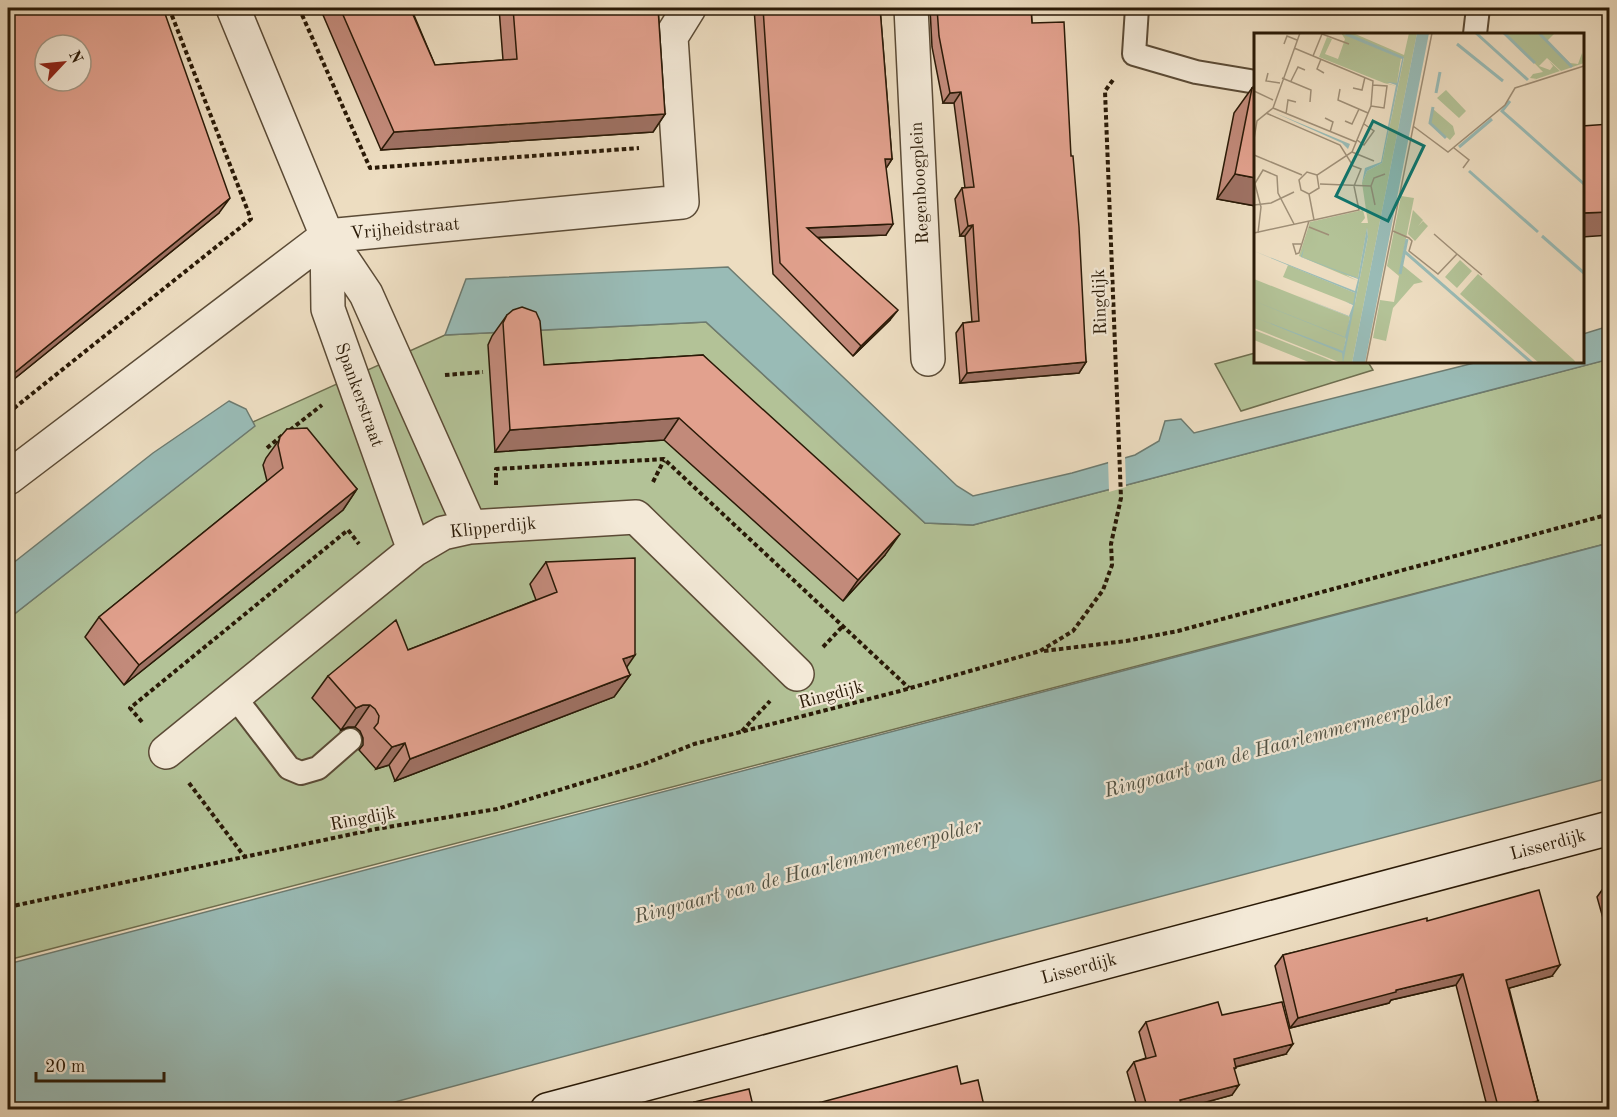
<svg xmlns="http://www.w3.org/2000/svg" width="1617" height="1117" font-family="'Old Standard TT',serif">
  <rect width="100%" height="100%" fill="#edddc1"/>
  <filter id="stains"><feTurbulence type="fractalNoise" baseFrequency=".00333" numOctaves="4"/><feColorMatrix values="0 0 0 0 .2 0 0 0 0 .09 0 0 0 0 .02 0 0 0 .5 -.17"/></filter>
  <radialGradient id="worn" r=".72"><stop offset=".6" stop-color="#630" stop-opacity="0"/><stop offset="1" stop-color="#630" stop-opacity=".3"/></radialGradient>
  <!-- green -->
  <path fill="#b3c297" stroke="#6e6e4f" stroke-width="1.5" d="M706,322L925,523L973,525L1609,359V543L8,960V619L254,426L253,422L445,335Z
    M1255,353L1256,362H1368L1373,370L1241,411L1215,364Z"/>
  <!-- water -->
  <path fill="#99bbb6" stroke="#6d7b70" stroke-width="1.5" d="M728,267L957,486L973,496L1072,473L1135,455L1159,441L1165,421L1181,419L1194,433L1478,362H1582L1583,334L1609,326L1610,359L973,525L925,523L706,322L445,335L466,279Z
    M229,401L246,409L255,426L8,619V567L153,453Z
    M1609,543V778L996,940L369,1109H8V964Z"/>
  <!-- pier -->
  <path fill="#edddc1" d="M1125,455L1126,487L1109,492L1108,460Z"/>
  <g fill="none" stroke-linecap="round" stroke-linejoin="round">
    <defs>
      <path id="lane" d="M1137,8L1134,54L1196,72L1256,82
        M1475,34L1478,8
        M234,696L289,768L301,773L318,768L350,740"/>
      <path id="street" d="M233,8L327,236L366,294L470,527
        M911,8L928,359
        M327,236L328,309L414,550
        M8,478L327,236L682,202L671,37L689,8
        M166,752L414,550L443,533L470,527L636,517L797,674"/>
      <path id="secondary" d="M547,1110L1610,828"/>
    </defs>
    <!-- lane casing -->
    <use href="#lane" stroke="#5b4b36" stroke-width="26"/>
    <!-- street casing -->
    <use href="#street" stroke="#5b4b36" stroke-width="36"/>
    <!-- secondary casing -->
    <use href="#secondary" stroke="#2a1a07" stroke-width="36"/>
    <!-- path -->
    <path stroke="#2a1a07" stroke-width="4" stroke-dasharray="4.5 3" stroke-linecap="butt" d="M299,8L370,168L639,148
      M445,375L483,372
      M8,413L251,219L169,8
      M290,430L322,405
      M267,448L284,434
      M653,482L664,460
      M496,485V469L664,459L909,688
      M823,647L842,627
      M1044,651L1126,641L1178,631L1610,514
      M142,722L130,708L348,530L359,544
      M742,731L770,701
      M189,783L244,856
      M8,907L376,829L497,809L644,764L694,744L900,691L1040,651L1073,631L1103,590L1112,565L1111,544L1121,498L1105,91L1113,80"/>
    <!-- lane -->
    <use href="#lane" stroke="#f3e9d7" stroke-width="22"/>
    <!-- street -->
    <use href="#street" stroke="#f3e9d7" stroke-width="33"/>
    <!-- secondary -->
    <use href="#secondary" stroke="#f3e9d7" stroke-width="33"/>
  </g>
  <!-- wall -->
  <path fill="#c28a7a" stroke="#2a1a07" stroke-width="1.5" d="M8,8H163L219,213L8,384V17L9,16Z
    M320,8H413H411L435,65L503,60L499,8H658L665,114L653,132L381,150Z
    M754,8H880L892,159L886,168V235L818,238L890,320L853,356L773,274Z
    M930,8H1031L1032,23L1071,156L1086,362L1079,373L960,383L956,333L963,323L972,322L965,236H960L955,199L962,188H965L954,103H943L932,47Z
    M1252,88L1256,206L1217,199L1234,113Z
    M507,315L544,365L703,355L885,555L843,601L664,440L495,452L488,345L492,336Z
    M287,429L357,489L343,510L124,685L85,637L99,617L267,481L263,465L266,458Z
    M546,562L627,668L630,675L614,697L395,781L389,765L376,769L359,750L363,745V738L360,731L355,727H348L341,730L312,698L328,676L408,650L536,600L530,584Z
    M1610,885V943L1597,897L1605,886Z
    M1427,921L1552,976L1509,988L1538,1101L1532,1110H1488L1456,985L1391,1000L1389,1003L1290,1028L1275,966L1283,955Z
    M1222,1015L1286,1054L1236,1067L1234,1070L1232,1095L1177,1110H1138L1127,1072L1134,1062L1146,1058L1139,1032L1146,1022Z
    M694,1102L754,1110H689Z"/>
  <!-- shaded-wall -->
  <path fill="#9e7163" stroke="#2a1a07" stroke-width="1.5" d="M961,92L954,103H943L950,93Z
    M665,114L653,132L381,150L394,132Z
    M885,159H892L885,170Z
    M1235,174L1256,178V206L1217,199Z
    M230,198L219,213L8,384V378Z
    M1610,212V235L1582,237V213Z
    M893,224L886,235L800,238L807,228Z
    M973,225L965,236H960L968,226Z
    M898,310L890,320L853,356L861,346Z
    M1086,362L1079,373L960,383L967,373Z
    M679,418L664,440L495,452L510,430Z
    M357,489L343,510L124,685L139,665Z
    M900,534L885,555L843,601L858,580Z
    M635,655L620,677L623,659Z
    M630,675L614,697L395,781L410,759Z
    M363,705H370L355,727H348L341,730L356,708Z
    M405,743L389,765L376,769L392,747Z
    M1560,965L1552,976L1499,991L1506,980Z
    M1463,974L1456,985L1391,1000L1389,1003L1290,1028L1298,1018L1396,990Z
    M1293,1044L1286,1054L1227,1069L1234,1059Z
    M1239,1085L1232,1095L1177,1110H1160L1180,1100Z
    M1538,1101L1532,1110H1504Z"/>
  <!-- building -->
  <path fill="#e2a18e" stroke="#2a1a07" stroke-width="1.5" fill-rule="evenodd" d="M19,8H163L230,198L8,378V17ZM45,45H81V81H45Z
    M340,8H410L435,65L517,59L513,8H658L665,114L394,132Z
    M763,8H880L892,159H885L893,224L807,228L898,310L861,346L780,263Z
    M937,8H1031L1032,23L1064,22L1071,156H1073L1079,227L1086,362L967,373L963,323L979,321L973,225L968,226L962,188L974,187L961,92L950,93L939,36Z
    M1252,88L1256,89V178L1235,174Z
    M1610,124V212L1582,213V126Z
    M522,307L536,312L540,321L544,365L703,355L900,534L858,580L679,418L510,430L503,323L507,315L513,310Z
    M307,428L357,489L139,665L99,617L283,468L278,445L280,437L287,429Z
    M635,558V655L623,659L630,675L410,759L405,743L392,747L374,728L378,723L379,716L375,709L370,705H363L356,708L328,676L396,620L408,650L557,592L546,562Z
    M1610,885V904L1605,886Z
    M1539,890L1560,965L1506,980L1538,1101L1504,1110H1499L1463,974L1396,990V992L1298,1018L1283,955L1427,918V921Z
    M1218,1002L1222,1015L1282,1002L1293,1044L1234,1059L1236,1068H1234L1239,1085L1180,1100L1181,1104L1160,1110H1148L1134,1062L1156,1056L1146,1022Z
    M957,1066L961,1084L978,1080L985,1110H787L822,1102Z
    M749,1089L754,1110H695L694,1102Z"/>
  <g text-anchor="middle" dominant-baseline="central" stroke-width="4.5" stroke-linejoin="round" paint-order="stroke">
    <!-- street labels -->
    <g font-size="18" fill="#2a1a07" stroke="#f3e9d7">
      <text transform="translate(920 183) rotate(-93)">Regenboogplein</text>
      <text transform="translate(405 229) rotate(-5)">Vrijheidstraat</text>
      <text transform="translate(1100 302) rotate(-92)">Ringdijk</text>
      <text transform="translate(359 395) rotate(70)">Spankerstraat</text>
      <text transform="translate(493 528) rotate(-6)">Klipperdijk</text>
      <text transform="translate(831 695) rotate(-15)">Ringdijk</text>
      <text transform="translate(363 819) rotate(-11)">Ringdijk</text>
      <text transform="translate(1548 845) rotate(-15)">Lisserdijk</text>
      <text transform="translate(1079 969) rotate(-15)">Lisserdijk</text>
    </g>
    <!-- water labels -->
    <g font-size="20" font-style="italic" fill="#515244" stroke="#f3e9d7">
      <text transform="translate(1278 746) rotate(-15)">Ringvaart van de Haarlemmermeerpolder</text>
      <text transform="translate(808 872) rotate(-15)">Ringvaart van de Haarlemmermeerpolder</text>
    </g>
  </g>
  <!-- overview -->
  <g transform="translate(1254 33)">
    <rect width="330" height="330" fill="#edddc1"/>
    <path d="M87,0L147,25L143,50H133L142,53L130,50L65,24L73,4L78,6L71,21L84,26L91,6ZM99,0L150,22L155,0H163L98,330H87L0,295V246L96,284L89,321L100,272L29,244L34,232L101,260V270L114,204L113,195L104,245L92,242L104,248L45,223L56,189L109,177L111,185L107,190H114L108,150L113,138L128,130L150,25L94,1ZM251,0H301L293,8L316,30L324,31L328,20L330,30L307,38L293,25L285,33L296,37L299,33L295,28L306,38L268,51L283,46L276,45L279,41L289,39ZM192,57L212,78L205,85L183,65ZM179,76L199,93L201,101L196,107L176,90ZM147,163L160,165L147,231L169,249L160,251L139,275L132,308L119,305L126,267L140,269L145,243L133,233ZM159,177L169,187L164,193L169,188L174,193L161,208L154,201ZM206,227L218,238L203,255L191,244ZM224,241L320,327L322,330H285L206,261ZM0,297L71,325L82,330H57L0,307Z" fill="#b3c297"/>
    <path d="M94,0L150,24L128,130L113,138L108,150L111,135L127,129L142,52L133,49L143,50L148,26L90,2ZM163,0H175L111,330H98ZM19,79L96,111L94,116L88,110ZM113,194L114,204L89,330L88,320L0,284L89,318L92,305L0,268L91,304L96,284L42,262L95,283L99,272L92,269L99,271L101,260L0,218L101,258L104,246L47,224V223L50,215L48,224L104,245L109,217L57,199L109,217Z" fill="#99bbb6"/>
    <path fill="none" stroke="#99bbb6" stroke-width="3" d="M222,0L274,47M250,0L281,30M285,0L318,34M203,11L249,48M182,60L186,39M256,68L248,78L330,151M179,74L176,90L192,105M205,114L238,86M215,138L284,199M288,203L330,240M151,219L278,330M146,241L153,206"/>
    <path fill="none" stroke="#9f8f77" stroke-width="1.5" d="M46,0L19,75L102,109M30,11L33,3L43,7M59,23L68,1L95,11M67,26L63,36L70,40M14,40L12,48L26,50M28,45L57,57L56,69M37,48L44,34L51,37M99,55L108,57L111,44M86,56L84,67L114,80M0,58L19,67M117,73L130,75L133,53L119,52M12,80L86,112L99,133L107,136L100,153L105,177L60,187M32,81L34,67L42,69M71,85L79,89L76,99M91,88L98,91L105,76M159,93L194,119L251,72L261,55L330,33M0,106L3,88L19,75M103,107L110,112L120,98L110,91M200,115L215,127L209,135M98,119L120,128M0,122L48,142M1,151L7,174L4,200M66,151L117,153M0,152L9,137L23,143L24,160L40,191M55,161L47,157L45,147L53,139L63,142M0,172L17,170L40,159M121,172L117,153L120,145L131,141M55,194L75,202M139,198L155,205L158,208L155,218L184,241L203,221L180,201M0,200L60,187L55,161L65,155L63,142L98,119L117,73L119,48L40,15M47,211H39L42,221L45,220L55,188M203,221L228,242M112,330L178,0"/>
    <path fill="#0f766e" fill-opacity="0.15" stroke="#0f766e" stroke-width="3" d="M119,88L170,113L134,188L82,163Z"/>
    <rect width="330" height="330" fill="none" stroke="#2a1a07" stroke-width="3"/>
  </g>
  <!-- margin -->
  <rect width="1617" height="1117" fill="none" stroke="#edddc1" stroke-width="30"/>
  <rect x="9" y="9" width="1599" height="1099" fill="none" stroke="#2a1a07" stroke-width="3"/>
  <rect x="15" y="15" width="1587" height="1087" fill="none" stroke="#2a1a07" stroke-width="1.5"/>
  <!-- north arrow -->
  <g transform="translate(63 63) rotate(64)"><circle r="28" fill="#f3e9d7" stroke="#a39684" stroke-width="1.5"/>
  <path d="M0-4.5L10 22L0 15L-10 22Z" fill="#8f2418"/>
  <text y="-9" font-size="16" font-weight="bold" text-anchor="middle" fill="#2a1a07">N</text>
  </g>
  <!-- scale -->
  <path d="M36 1072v9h128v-9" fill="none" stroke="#2a1a07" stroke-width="3"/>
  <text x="45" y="1072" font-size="18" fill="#2a1a07" stroke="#f3e9d7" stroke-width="4.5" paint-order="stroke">20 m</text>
  <rect width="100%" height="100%" filter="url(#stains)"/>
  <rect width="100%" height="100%" fill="url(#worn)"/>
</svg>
